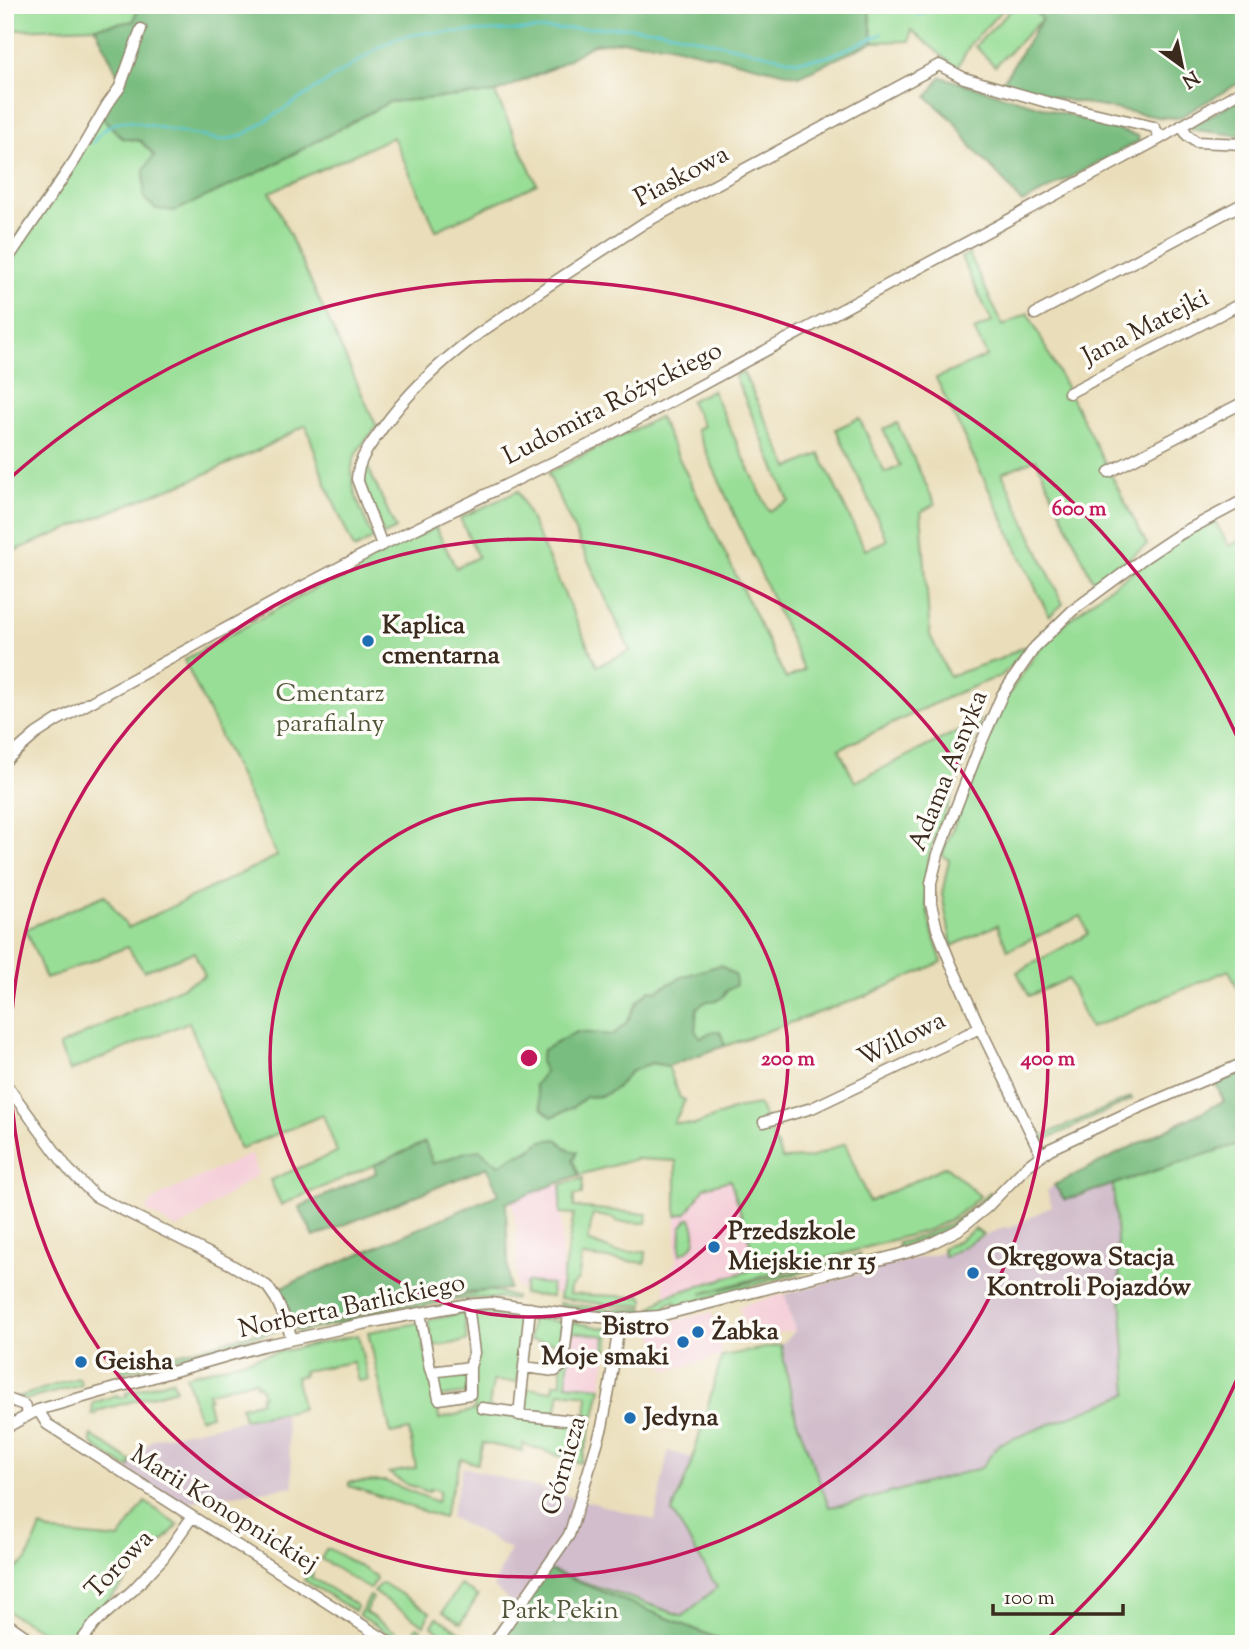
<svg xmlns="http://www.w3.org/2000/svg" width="1249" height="1649" font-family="'Sorts Mill Goudy',serif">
  <rect width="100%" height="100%" fill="#fdfcf7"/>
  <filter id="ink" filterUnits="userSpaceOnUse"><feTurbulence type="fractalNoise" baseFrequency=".0143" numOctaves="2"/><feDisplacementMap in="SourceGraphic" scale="14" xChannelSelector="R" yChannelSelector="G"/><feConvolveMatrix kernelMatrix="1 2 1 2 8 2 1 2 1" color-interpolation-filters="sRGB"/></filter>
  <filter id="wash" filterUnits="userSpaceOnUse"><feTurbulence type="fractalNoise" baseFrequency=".00686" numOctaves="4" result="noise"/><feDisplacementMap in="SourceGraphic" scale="28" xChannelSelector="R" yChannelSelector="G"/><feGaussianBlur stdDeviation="1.57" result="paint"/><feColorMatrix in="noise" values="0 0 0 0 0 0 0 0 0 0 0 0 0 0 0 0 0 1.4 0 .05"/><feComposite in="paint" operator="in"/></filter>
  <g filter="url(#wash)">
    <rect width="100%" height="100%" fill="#eadeba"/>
    <!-- built -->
    <path fill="#f5cfd9" d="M251,1154L258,1174L178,1229L145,1210L150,1204L163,1194Z
      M730,1180L747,1231L756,1266L748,1271L666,1296L663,1280L676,1262V1216L687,1213L705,1187Z
      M554,1184L561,1185L562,1294L516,1288L517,1230L512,1201Z
      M785,1294L795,1331L749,1337L739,1306Z
      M712,1312L722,1356L666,1371L654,1337V1326Z
      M571,1323L610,1333L601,1387L566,1384Z"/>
    <!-- industrial -->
    <path fill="#d1bdcb" d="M1113,1184L1128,1394L999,1444L981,1468L853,1503L829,1507L796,1418L781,1345L795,1331L785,1294L910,1260L955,1250L1004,1227L1010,1228L1052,1206L1047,1191L1054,1185L1065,1200Z
      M284,1412L294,1486L181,1503L154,1489L128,1469L152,1439Z
      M668,1451L693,1458L672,1512L717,1587L683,1616L549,1570L515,1605L493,1587L510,1549L450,1517L463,1467L655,1520Z"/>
    <!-- green -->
    <path fill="#99de97" stroke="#6a845a" stroke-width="2" d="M5,5H138L134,21L95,27L15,30L5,36Z
      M867,5H1007L971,43L957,68L911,30L910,41L873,42L869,11Z
      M1016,5H1029L1042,19L995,66L975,46Z
      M495,93L537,184L437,230H436L393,137L270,192L377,427C370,435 361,444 356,454C343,479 364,515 373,539L354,549L325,482L306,425L263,448L190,481L149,496L14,551L5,533V254L100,115L122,138L140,141L154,155L264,170L389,102Z
      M969,254L1003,326L1028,313L1147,545L1094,583L1036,459L1002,473L1063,604L1049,616L936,378L987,356L974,330L992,322L961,257Z
      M743,372L789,468L820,454L865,550L887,540L836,429L859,418L885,473L900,466L883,429L897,423L935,504L921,512L930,635L949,676L1000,659L1023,647H1026L1011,666L1001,676L957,693L839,749L855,782L980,720L978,730L931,848C920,892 927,920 942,962L868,995L725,1046L720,1031L711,1032L700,1038L695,1030L697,1008L707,1001C726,1002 727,990 735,975L720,965L682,977L656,991L650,990L638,1001L627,1022L614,1035L576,1032L572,1108L586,1097L602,1096L616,1088L630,1072L651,1063L668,1066L680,1098L685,1100L674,1123L695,1125L735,1109L758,1105L761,1109L782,1159L811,1158L845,1143L869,1202L946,1166L980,1196C963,1212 949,1221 928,1230L701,1294L813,1267L860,1254V1257L677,1306L675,1301L667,1304V1307L665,1309L655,1311L652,1308L666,1296L748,1271L756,1266L747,1232L730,1180L705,1187L687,1213L676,1216V1161L636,1159L579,1175L567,1149L542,1141C529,1152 514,1156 498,1165L466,1152L433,1164L425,1143L281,1205L270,1180L337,1152L323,1115L240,1149L189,1022L70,1071L59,1046L205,976L194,952L144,971L127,947L46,979L26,929L105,895L128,928L277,856L184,660L383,551L436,528L456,568L478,557L460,518L518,491L597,666L630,651L548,473L659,417L786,679L804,670L696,429L703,426L690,401L712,390L769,511L789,501L735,376Z
      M366,463L396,529L384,535C375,515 358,484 366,463Z
      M1214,520L1229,546L1244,539V1002L1229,970L1090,1028L1068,979L1029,996L1017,972L1088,934L1081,916L1008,950L997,925L952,946L942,894L949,860L942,855L1006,698L1040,648L1053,633L1103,592L1194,530Z
      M1131,1097L1132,1099L1043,1141H1041L1036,1132L1038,1130L1042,1136Z
      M1244,1142V1644H769L724,1641L549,1570L683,1616L717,1587L672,1512L690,1468L722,1356L781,1345L796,1418L829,1507L853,1503L981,1468L999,1444L1128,1394L1113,1184Z
      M583,1178L582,1194L574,1195V1207L647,1214L646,1223L617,1222L616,1219L593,1214L588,1241L616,1252H646L645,1263L582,1256L578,1280L570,1287L569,1294L639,1297L640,1294L644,1299V1305H611L559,1298L574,1214L560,1213L561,1185Z
      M990,1192L991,1196C968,1226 932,1236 898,1248V1243C938,1232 960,1222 990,1192Z
      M688,1218H691C697,1233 699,1248 680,1254L681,1228Z
      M975,1229L983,1235L945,1257L942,1248L958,1241Z
      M527,1282L551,1284L552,1297L523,1294L525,1283Z
      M489,1290L515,1297V1299L481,1298L454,1300L299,1332L295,1330L422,1303L475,1294V1291Z
      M559,1303L611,1309L644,1308V1310L643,1312L611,1314L560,1307Z
      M464,1313L467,1340L458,1343L432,1346L428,1320Z
      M472,1313L525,1317L517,1382L493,1381L489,1407L500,1415L591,1427L581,1463L523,1444L522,1451L483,1443L477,1464L461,1459L443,1518L349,1486V1482L385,1481L437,1502L440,1491L431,1488L429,1492L406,1484L389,1473L416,1468L409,1430L391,1434L368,1332L419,1323L436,1401L471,1398L462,1402L438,1406L439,1419L475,1410L473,1395Z
      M532,1318L563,1322L560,1343L529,1340Z
      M571,1322L610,1329L608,1351L604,1348L606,1336L572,1332L566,1384L601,1387L595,1417L586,1416L588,1395L560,1392L556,1414L526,1411L524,1407L525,1388L553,1391L554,1383H561V1370Z
      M281,1326L282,1329L121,1373V1369Z
      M358,1335L368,1380L358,1381L353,1362L303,1371L304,1375L296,1377L302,1409L244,1419L241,1407L261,1401L260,1397L263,1396L259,1384L256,1385L255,1380L208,1393L210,1398L207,1399L211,1415L199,1418L186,1376L265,1355Z
      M468,1372V1393L439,1397L434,1374Z
      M79,1378L82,1385L25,1400L18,1397C38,1391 59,1383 79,1378Z
      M172,1380L176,1389L97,1411L96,1415H92L93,1403L117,1395L118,1398L127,1396L126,1393Z
      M91,1435L132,1462L129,1467H126L94,1446L91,1442Z
      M145,1502L178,1525L69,1643L45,1633L5,1610V1578L27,1560L41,1527L54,1533L119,1539Z
      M326,1549H330L375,1576L376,1579L369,1589L321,1559Z
      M310,1571L313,1573L311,1577L356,1605L357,1607L355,1611L304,1580Z
      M383,1583L430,1612L424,1625L374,1592L378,1586Z
      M460,1585L478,1596L461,1623L443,1612Z
      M370,1596L373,1598L365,1612L408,1640L417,1627L421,1629L410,1644H405L359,1615Z
      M437,1617L480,1644H455L432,1626Z"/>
    <!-- forest -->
    <path fill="#7abd80" stroke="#5a744f" stroke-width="2" d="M138,5H867L869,11L873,42L799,76L665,44L625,41L594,44L557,66L495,93L389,102L264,170L175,211L156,209L144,198V170L154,155L141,141L122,138L100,115L120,79L95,27L134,21Z
      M1030,5H1244V80L1178,118L1158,117L1061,99L1002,83L1042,19Z
      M941,77L1138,136L1139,141L1022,203L1004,181L971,146L953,120L927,97Z
      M1244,97V136L1187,129Z
      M720,965L735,975L736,985L725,992L723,997L716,1001H707L697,1008L695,1030L701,1038L711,1032L720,1031L725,1046L668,1066L651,1063L630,1072L616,1088L602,1096L586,1097L572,1108L552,1117L542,1109L535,1085L545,1072L540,1062L543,1050L576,1032L614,1035L627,1022L638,1001L650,990L656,991L682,977Z
      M1244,1071V1142L1065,1200L1054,1185L1224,1101L1216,1085Z
      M557,1139L567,1149L577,1152L573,1161L579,1175L506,1203L509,1289C437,1293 366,1312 296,1327L280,1288L499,1194L487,1167L314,1237L299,1207L376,1173L374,1165L425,1142L433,1164L466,1152L480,1150L499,1165L514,1156L529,1151L542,1141Z
      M549,1570L724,1641V1644H495Z"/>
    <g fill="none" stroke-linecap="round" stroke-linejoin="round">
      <!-- stream -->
      <path stroke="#5ac7d0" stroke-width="2.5" d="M917,16L938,5
        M93,143C101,130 113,121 128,121L220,140L234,138L247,133L380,47L397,38L423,33L623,27L660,30L796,61L827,57L882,34"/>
    </g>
  </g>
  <g filter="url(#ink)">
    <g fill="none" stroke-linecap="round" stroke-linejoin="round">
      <!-- minor-tunnel -->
      <path stroke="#c7ba9b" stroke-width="10" stroke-dasharray="10 5" stroke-linecap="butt" d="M28,1638L38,1644"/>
      <defs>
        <path id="minor" d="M1182,125L1187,135L1196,142L1244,144
          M5,263L75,160L107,105L120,87L141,29
          M1035,314L1244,203
          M1069,393L1244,302
          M1109,472L1244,402
          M382,545L357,479C358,459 370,446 381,430C408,392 440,362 478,334L548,286L644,223L939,65L964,78L1050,103L1154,127L1161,138
          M5,761L36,734L56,721L300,588L382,545L601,439L1161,138L1244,89
          M5,1083L68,1169L95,1196L230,1264L267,1286L276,1299L285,1319L292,1339
          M764,1122L812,1108L980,1028
          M1041,1154L980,1028L951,964L937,929L931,904V883L938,854L979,748L1002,695L1035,647L1072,611L1144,558L1180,534L1244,500
          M530,1308L519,1415L583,1422
          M420,1313L430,1369L435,1379L439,1399L470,1394V1367L474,1353L468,1304
          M524,1367L555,1371L563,1365L569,1314
          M431,1372L470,1367
          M5,1398L24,1405L29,1414
          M482,1408L519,1413
          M38,1410L47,1424L392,1644
          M5,1428L38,1410L262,1346L362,1324L463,1305L491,1303L569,1314L620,1319L659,1316L902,1254L924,1247L958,1230L986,1208L1027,1166L1050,1149L1136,1109L1244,1063
          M5,1622L28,1638
          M79,1644L96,1622L132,1591L163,1558L192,1517
          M493,1644L569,1535L572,1526L602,1427L610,1385L620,1319"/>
      </defs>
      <!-- minor casing -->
      <use href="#minor" stroke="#92846c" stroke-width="13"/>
      <!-- minor -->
      <use href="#minor" stroke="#fff" stroke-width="10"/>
    </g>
  </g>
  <!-- distance rings -->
  <g fill="none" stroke="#c2185b" stroke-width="3.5">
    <circle cx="529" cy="1058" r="259"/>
    <circle cx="529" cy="1058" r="519"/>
    <path d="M1242 1368A778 778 0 0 1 1045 1641M8 480A778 778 0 0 1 1242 748"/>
  </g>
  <!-- markers -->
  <g fill="#1f6fb2" stroke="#fdfcf7" stroke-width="2.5">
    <circle cx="368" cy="641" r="7"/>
    <circle cx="714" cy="1247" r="7"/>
    <circle cx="973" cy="1273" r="7"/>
    <circle cx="698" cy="1332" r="7"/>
    <circle cx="683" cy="1342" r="7"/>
    <circle cx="81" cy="1362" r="7"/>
    <circle cx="630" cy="1418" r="7"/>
  </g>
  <g text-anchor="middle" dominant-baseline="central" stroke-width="7" stroke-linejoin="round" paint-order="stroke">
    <!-- street labels -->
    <g font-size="26" fill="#3b2a1e" stroke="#fdfcf7">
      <text transform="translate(682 177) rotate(-28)">Piaskowa</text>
      <text transform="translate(1146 328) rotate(-27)">Jana Matejki</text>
      <text transform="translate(613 404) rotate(-27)">Ludomira Różyckiego</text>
      <text transform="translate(949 771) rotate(-68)">Adama Asnyka</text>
      <text transform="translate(902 1040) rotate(-26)">Willowa</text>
      <text transform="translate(352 1307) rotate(-12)">Norberta Barlickiego</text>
      <text transform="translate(565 1466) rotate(-74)">Górnicza</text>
      <text transform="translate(224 1510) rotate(32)">Marii Konopnickiej</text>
      <text transform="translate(120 1565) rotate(-46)">Torowa</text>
    </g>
    <!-- poi labels -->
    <g font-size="26" font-weight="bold" fill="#3b2a1e" stroke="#fdfcf7" text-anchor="start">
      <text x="382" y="626">Kaplica<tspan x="382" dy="30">cmentarna</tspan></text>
      <text x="728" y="1232">Przedszkole<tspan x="728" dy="30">Miejskie nr 15</tspan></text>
      <text x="987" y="1258">Okręgowa Stacja<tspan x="987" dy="30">Kontroli Pojazdów</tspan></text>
      <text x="669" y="1327" text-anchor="end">Bistro<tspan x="669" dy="30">Moje smaki</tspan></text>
      <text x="712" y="1332">Żabka</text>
      <text x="95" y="1362">Geisha</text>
      <text x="644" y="1418">Jedyna</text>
    </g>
    <!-- park labels -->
    <g font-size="26" fill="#52573c" stroke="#fdfcf7">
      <text x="330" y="694">Cmentarz<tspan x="330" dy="30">parafialny</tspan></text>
      <text x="560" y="1611">Park Pekin</text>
    </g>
  </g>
  <circle cx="529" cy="1058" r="10" fill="#c2185b" stroke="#fdfcf7" stroke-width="3.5"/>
  <g font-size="21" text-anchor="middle" font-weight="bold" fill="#c2185b" stroke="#fdfcf7" stroke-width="7" stroke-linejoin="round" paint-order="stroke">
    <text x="1079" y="515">600 m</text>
    <text x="788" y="1065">200 m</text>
    <text x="1048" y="1065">400 m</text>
  </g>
  <!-- margin -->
  <rect width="1249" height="1649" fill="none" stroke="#fdfcf7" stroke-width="28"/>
  <!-- north arrow -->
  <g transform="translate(1182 66) rotate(147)" stroke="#fdfcf7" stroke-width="5" paint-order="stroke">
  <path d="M0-5L12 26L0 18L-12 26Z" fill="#3b2a1e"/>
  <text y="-10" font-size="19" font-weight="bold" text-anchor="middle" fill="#3b2a1e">N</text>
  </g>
  <!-- scale -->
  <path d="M993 1604v10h130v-10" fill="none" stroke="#3b2a1e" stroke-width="3.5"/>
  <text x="1004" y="1604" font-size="21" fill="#3b2a1e" stroke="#fdfcf7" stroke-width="5" paint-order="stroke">100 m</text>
</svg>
